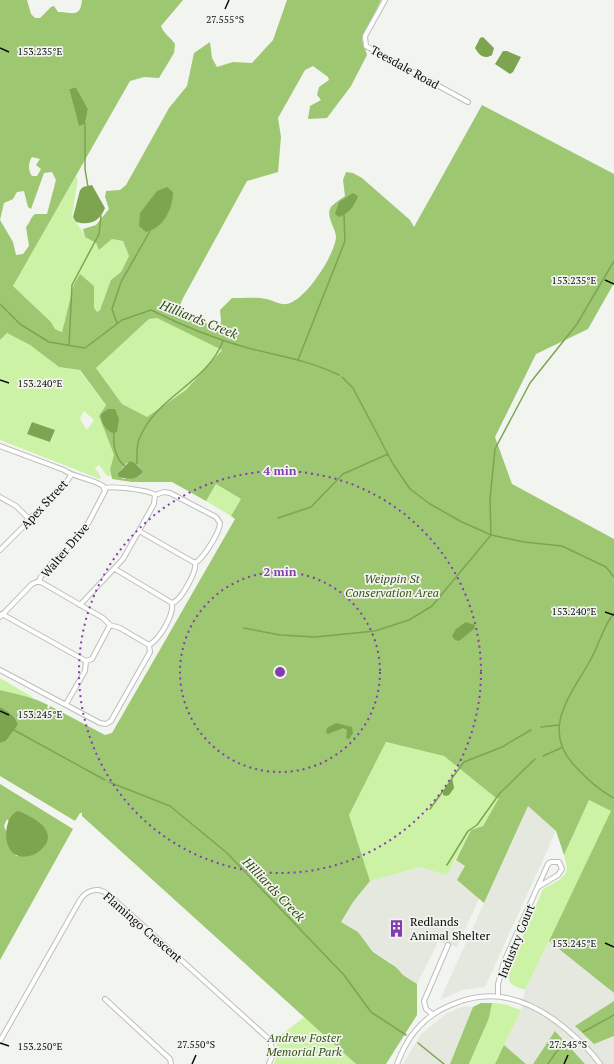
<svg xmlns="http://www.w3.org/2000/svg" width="614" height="1064" font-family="'PT Serif',serif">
  <rect width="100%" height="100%" fill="#f2f4f0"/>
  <!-- built -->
  <path fill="#e4e8de" d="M528,806L556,831L485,987L462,990L440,1000Z
    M456,860L465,866L457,880L479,899L457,947L438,942L417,984L403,975L396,966L374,952L358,932L341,922L353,902L370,881L420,867L447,874Z
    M549,941L614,993V1001L575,1026L594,1044L614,1036V1064H585L555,1031L533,1064H526L504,1045L521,1010L525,990Z
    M464,1006L473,1007L450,1064H403L421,1034L447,1013Z"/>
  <!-- green -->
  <path fill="#ccf3a5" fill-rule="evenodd" d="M76,176L78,179L72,216C76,224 82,228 85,237L96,243L99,250L112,239L123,241L129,256L121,272L111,281L100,310L97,312L94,308V286L65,318L63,332L55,329L51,322L13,286Z
    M157,318L222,349L186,390L147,417L122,404L96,368L149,319Z
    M7,333L30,345L59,367L79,370L106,405L99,416L114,455L110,469L111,475L107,476L99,465L95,468L101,477L100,479L0,440V340ZM84,411L94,420L88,429H86L80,419ZM32,422L55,430L51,442L28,434Z
    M216,484L241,499L231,516L206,501Z
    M0,678L34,698L21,696L0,690Z
    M386,742L444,756L496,798H500L483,826L471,830L447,875L420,867L370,881L349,815Z
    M589,800L612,811L525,990C510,984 507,985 509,968L543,889L559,880L566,873L567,867L564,855Z
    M492,1003L504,1004L521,1010L495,1064H469L489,1018Z
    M305,1017L356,1064H274L278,1051L275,1039Z"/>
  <!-- forest -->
  <path fill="#9dc771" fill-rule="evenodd" d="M0,0H27L31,14L35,18H40L51,7L54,6L58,12C71,11 80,20 82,0H183L161,26C164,34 170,37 175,44L174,53L159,78L144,77L130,81L13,286L51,322L55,329L62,332L74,284L80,274L94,286V308L97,312L100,310L111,280L121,272L129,256L123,241L112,239L99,250L96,243L85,237L83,229L96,225L109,209L105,197L106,191L120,190L126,185L169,108L187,86L194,53L210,42L212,58L217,67L233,62L252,63L273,40L287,0H381L362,39L367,55L351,86L327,118L308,119L310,106L321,100L317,95L319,87L329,80L328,77L313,66L305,70L278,118L281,137L278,172L247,181L182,300L180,306L185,312L216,328L218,332L221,321L220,310L232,298C243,298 255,297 266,299C273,300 279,305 287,304C305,301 335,255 336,237C336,228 325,216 331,207C333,204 341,199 345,196L343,180L346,172L353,173L362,178L410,220L414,227L482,105L614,174V283L588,329L536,354L495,437L512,484L614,539V993L549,941L611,811L589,800L564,855L556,831L528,806L484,903L457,880L465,866L456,860L471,830L483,826L499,798H496L444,756L386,742L349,815L370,881L353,902L341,922L358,932L373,952L396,967L403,975L417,984V1015L386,1064H356L82,816V813H80L75,821L0,776V743L6,741L18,725C16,716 8,711 0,707V690C16,694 33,697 48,705L47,708L49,709L50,706L105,735L112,733L235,519L231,516L241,499L216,484L206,501L172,482H132L112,479L110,469L114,455L99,416L106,405L80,370L59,367L30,345L7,333L0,340ZM76,87L88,109L85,124L79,125L69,89ZM32,157L40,159L36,165L41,169L37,176H32C28,171 28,163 32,157ZM52,172L56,180L47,214H35C30,218 30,223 26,227L29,246L23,254L16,255L13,242L0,220L4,203L13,199L17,192L24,191L28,207L31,209L44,173ZM157,318L222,350L186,390L147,417L122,404L96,368L149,319ZM127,463L137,464L143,471L140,476L123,479L118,473Z
    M0,784L73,829L0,960ZM7,819L32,855L16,856L4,826Z
    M614,1001V1036L594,1044L575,1026Z
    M481,1003H492L489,1018L469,1064H450L473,1007Z
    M555,1031L585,1064H533Z
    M504,1045L526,1064H495Z"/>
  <!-- water -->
  <path fill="#7da550" d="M483,37L494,48L492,55C484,60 479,55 475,48L480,38Z
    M503,51H507L521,57L513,72L510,74L495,64Z
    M76,87L88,109L85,124L79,126L69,89Z
    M92,185L105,208C100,221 90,226 76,222L73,217L80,190L83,187Z
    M167,187L173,192C173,208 164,228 146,232L139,226L140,213L157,191Z
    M353,193L358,196C354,207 349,213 339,217L335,214L339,202Z
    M108,409H115L119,419L117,432L113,433C106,431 100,422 101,414Z
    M32,422L55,430L50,442L27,434Z
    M130,461L135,463L143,471C140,480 125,480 118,476V473Z
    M466,622L475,625L474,629L459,641L455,640L452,636L456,629Z
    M0,707C8,711 16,716 18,725L6,741L0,743Z
    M336,723L352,727L353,733L349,739L346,738L347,730L343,728L328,734L326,733L327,728Z
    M452,777L454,788L449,795L446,796L443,795V791Z
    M18,811C30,816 55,827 46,844C43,848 39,852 35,854C0,869 0,817 18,811Z"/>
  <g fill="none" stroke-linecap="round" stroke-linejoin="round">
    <!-- stream -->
    <path stroke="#7da550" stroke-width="1.5" d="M85,123V169L88,187
      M0,304L20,324L49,342L85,348L122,320L151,310C183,326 215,339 248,348C279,356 311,361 339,375
      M117,323L112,309L121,282L150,231
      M69,345L72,285L99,234L101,216
      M298,360L345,241L344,215
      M342,377L353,388L393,464L410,489L430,504L460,521L491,535L524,542L562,546L606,567L614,577
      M114,433C113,444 115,459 125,466
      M137,464C137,456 136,444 140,437C157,396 207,383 223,341
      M278,518L311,507L343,474L388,454
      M614,613C602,628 600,643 591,659C572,694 540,728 574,765C586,778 598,790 614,798
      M244,628L280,635L315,637L375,631L409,620L432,606L491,535L490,499L495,449L530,383L577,324L614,261
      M541,727L559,725
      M14,730L105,780
      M543,756L561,748
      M452,778L464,762L502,747L531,730
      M109,782L170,806L227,853L344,975L371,1012L406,1035
      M430,809L443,791
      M447,865L468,831L477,825L500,793L535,759
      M583,1032L614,1015
      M418,1043L444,1064
      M548,1064L556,1052L568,1043"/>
    <defs>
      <path id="minor" d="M385,0L365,36L366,46L468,102
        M0,446L64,470C75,478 91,478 103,486L105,491L84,531L43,572L39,581L32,584L0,617
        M0,497L16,506L28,518
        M139,531L195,563
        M0,550L24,526L28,518L35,515L66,483L71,475
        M115,569L172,603
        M39,581L103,618L110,625L120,628L149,645
        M80,605L123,559L154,504L155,495
        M2,614L86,661
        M0,670L100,723L106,724L111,721L150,652L149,645C160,639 174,615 172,603C181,601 197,571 195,563C203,559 220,532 220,523L216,517L170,493L164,492L155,495C150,490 113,486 105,488
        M66,704L85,671L86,661L92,659L110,625
        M498,996V984L504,962L548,864L551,862H559L562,869L558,875L538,887
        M105,999L170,1059L171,1064
        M432,1014L426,1009L424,1001L448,945
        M0,1041L80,900C87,889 99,887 109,895L270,1040L273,1054L269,1064
        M397,1064C402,1052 407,1040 416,1030C428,1016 440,1009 456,1003C496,987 534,1002 566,1029C578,1039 591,1051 600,1064"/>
    </defs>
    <!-- minor casing -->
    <use href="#minor" stroke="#bdbfbb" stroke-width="6"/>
    <!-- minor -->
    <use href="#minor" stroke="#fff" stroke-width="4"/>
  </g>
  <!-- ticks -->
  <path fill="none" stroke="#0b0c0a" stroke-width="1.5" d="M225,9L229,0M0,48L9,52M605,280L614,284M0,380L9,383M605,612L614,615M0,711L9,715M605,943L614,947M0,1043L9,1046M192,1064L196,1055M564,1064L568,1055"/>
  <!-- distance rings -->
  <g fill="none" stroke="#843db0" stroke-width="2" stroke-dasharray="2 4">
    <circle cx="280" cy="672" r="100"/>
    <circle cx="280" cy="672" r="201"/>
  </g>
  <!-- icons -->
  <defs>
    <symbol id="building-bare" viewBox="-9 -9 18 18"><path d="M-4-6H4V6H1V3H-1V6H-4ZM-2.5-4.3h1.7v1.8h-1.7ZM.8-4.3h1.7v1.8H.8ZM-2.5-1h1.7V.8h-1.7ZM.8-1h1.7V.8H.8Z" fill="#843db0" stroke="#f2f4f0" stroke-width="2.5" paint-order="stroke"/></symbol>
  </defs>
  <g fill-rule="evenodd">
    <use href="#building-bare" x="384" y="916" width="25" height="25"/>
  </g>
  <g text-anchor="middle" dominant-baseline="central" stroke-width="3.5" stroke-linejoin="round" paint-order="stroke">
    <!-- street labels -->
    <g font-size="12" fill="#0b0c0a" stroke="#f2f4f0">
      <text transform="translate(405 67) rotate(29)">Teesdale Road</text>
      <text transform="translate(44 504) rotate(-47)">Apex Street</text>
      <text transform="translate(65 550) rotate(-50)">Walter Drive</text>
      <text transform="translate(143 927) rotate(41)">Flamingo Crescent</text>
      <text transform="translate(516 941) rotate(-68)">Industry Court</text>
    </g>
    <!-- park labels -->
    <g font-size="12" font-style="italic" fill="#375115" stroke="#f2f4f0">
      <text x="392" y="578">Weippin St<tspan x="392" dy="14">Conservation Area</tspan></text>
      <text x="304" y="1037">Andrew Foster<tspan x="304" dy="14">Memorial Park</tspan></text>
    </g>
    <!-- poi labels -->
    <g font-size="12" fill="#0b0c0a" stroke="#f2f4f0" text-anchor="start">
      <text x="410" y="921">Redlands<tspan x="410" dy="14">Animal Shelter</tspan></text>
    </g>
    <!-- water labels -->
    <g font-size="13" font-style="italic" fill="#324c0e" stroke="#f2f4f0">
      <text transform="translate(199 319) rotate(22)">Hilliards Creek</text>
      <text transform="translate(274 889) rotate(46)">Hilliards Creek</text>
    </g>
  </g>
  <g font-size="10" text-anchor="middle" fill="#0b0c0a" stroke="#f2f4f0" stroke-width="3.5" stroke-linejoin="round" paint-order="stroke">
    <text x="225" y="23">27.555°S</text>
    <text x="40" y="55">153.235°E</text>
    <text x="574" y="284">153.235°E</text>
    <text x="40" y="387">153.240°E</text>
    <text x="574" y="615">153.240°E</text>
    <text x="40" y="718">153.245°E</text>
    <text x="574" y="947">153.245°E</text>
    <text x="196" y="1048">27.550°S</text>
    <text x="568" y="1048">27.545°S</text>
    <text x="40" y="1050">153.250°E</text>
  </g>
  <circle cx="280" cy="672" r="6" fill="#843db0" stroke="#f2f4f0" stroke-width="2"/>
  <g font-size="12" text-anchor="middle" font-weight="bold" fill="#843db0" stroke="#f2f4f0" stroke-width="3.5" stroke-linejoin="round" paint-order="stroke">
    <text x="280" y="475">4 min</text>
    <text x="280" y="576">2 min</text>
  </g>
</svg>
